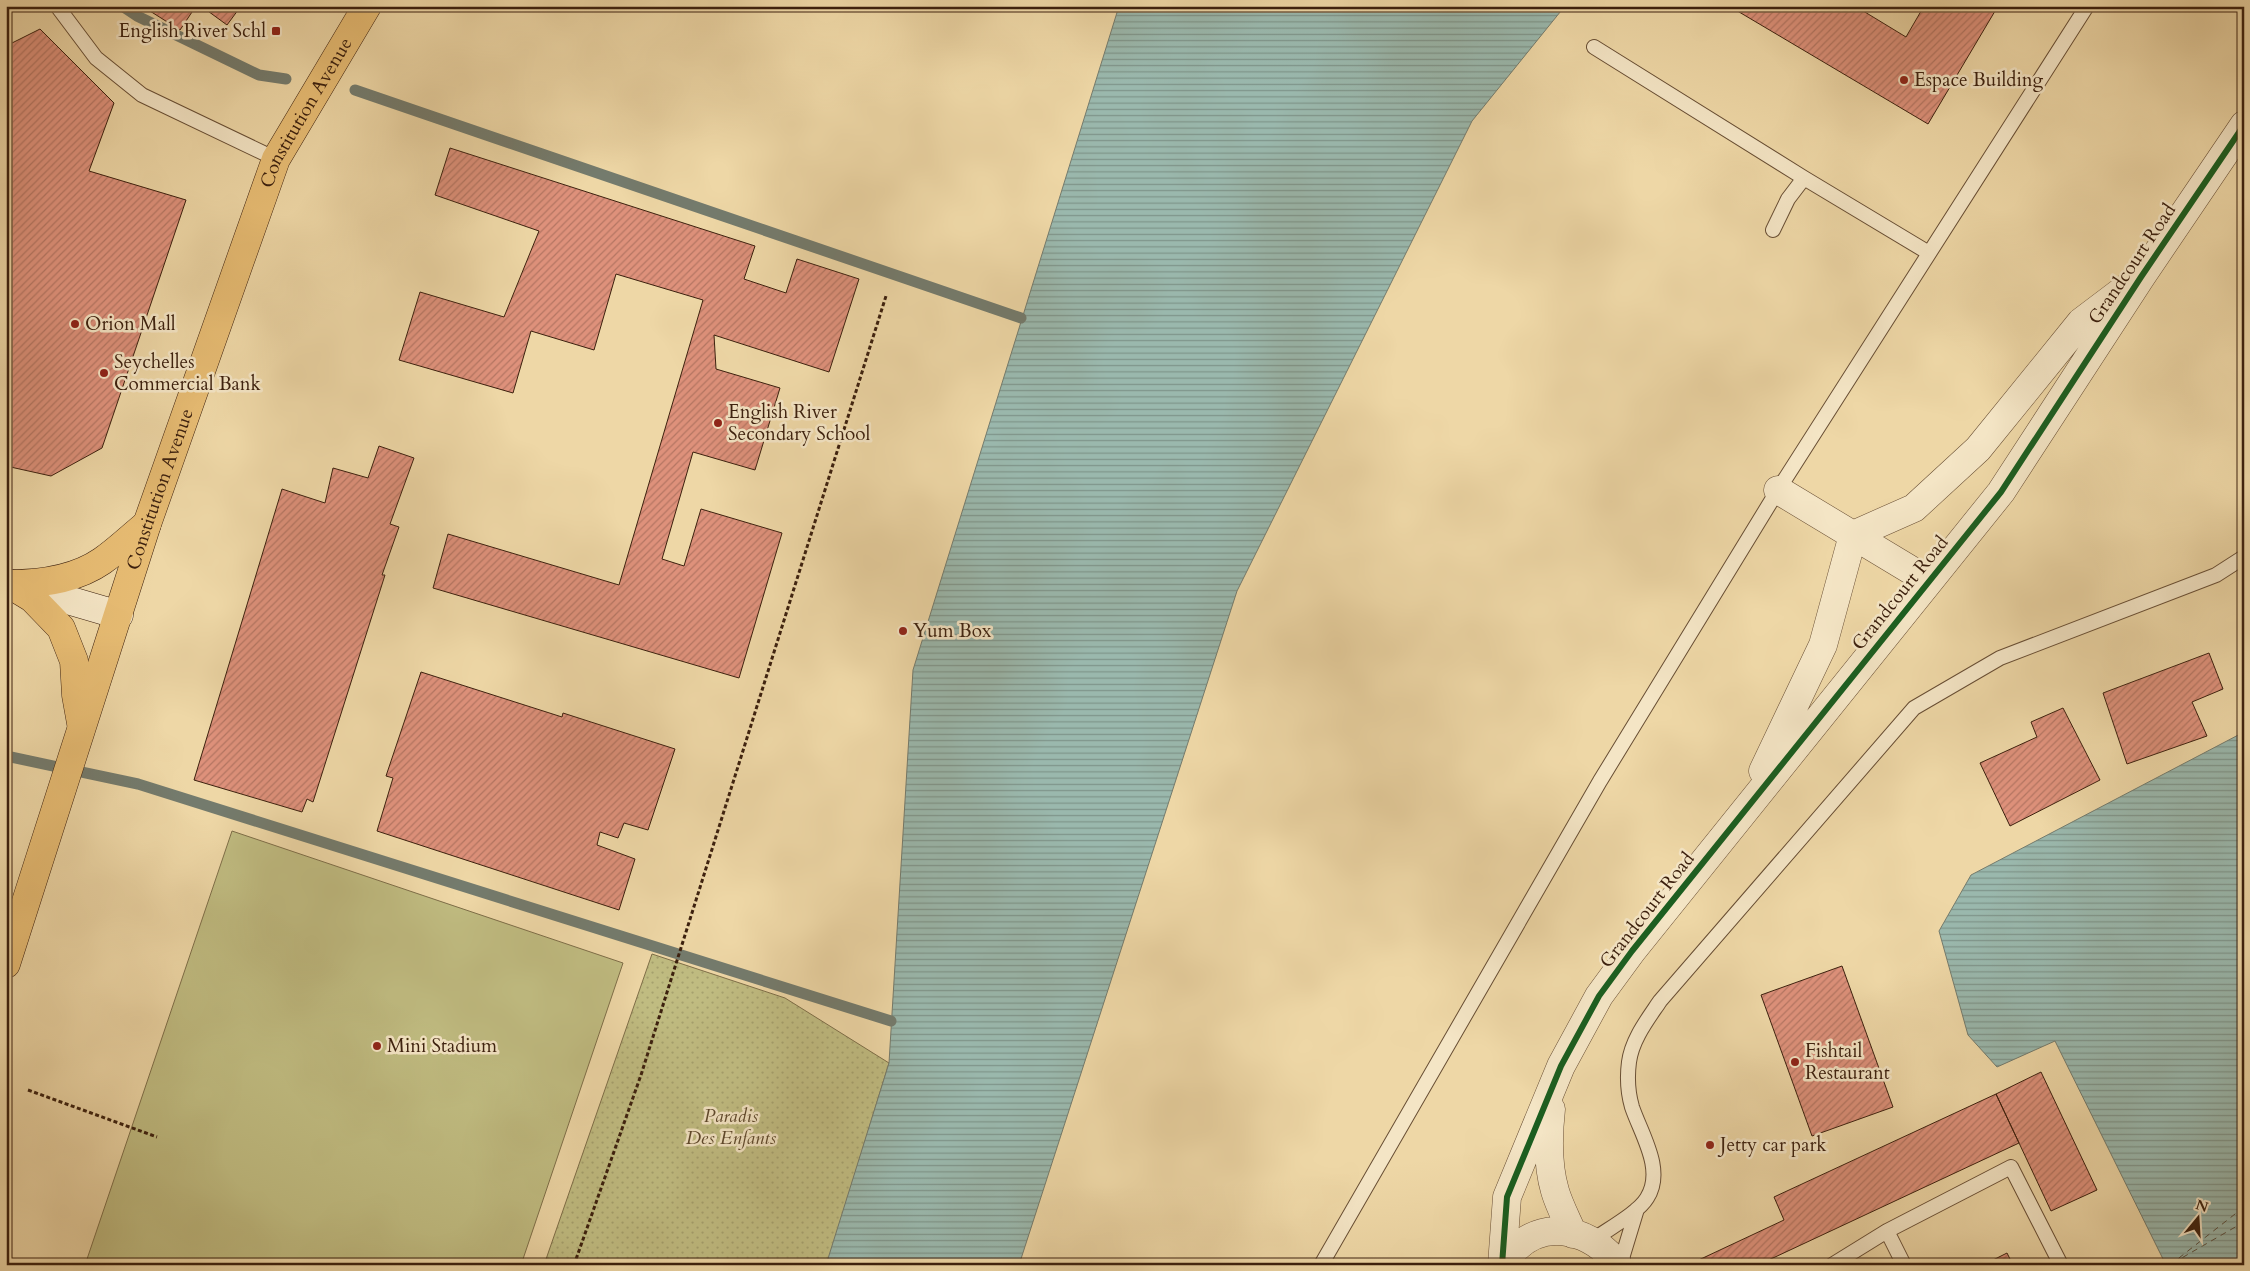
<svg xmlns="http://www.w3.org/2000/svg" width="2250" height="1271" font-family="Cardo,serif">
  <defs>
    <pattern id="park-dots" width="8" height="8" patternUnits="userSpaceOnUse" patternTransform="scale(1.25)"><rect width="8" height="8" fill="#c0bc81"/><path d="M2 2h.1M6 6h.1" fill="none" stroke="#a6a16e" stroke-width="1.8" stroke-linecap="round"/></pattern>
    <pattern id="water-rules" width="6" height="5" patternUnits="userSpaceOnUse" patternTransform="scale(1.25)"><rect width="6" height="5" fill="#9ab8ad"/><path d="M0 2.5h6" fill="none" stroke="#7f958b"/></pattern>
    <pattern id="building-hatch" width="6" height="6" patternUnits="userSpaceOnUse" patternTransform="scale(1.25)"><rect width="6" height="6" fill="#de917b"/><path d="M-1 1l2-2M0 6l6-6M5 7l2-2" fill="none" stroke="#b57663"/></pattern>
  </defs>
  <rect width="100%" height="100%" fill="#eed7a6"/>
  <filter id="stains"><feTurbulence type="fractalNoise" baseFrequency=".004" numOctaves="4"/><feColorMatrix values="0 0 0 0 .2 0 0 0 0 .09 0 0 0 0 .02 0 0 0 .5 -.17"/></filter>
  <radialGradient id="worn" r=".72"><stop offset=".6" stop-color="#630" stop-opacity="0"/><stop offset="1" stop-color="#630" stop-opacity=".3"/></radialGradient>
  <!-- green -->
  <path fill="#c0bc81" stroke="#7e6e48" d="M232,831L623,963L521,1265H85Z"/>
  <!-- park -->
  <path fill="url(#park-dots)" stroke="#7e6e48" d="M652,954L785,998L889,1063L827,1265H544Z"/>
  <!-- water -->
  <path fill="url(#water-rules)" stroke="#747b6d" d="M1119,6H1565L1472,121L1237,591L1019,1265H826L889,1063L913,670Z
    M2244,732V1265H2166L2055,1041L1997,1067L1968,1035L1939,931L1971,875Z"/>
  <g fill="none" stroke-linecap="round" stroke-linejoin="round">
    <!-- stream -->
    <path stroke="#747b6d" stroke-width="11" d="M122,6L137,16L259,75L286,79
      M355,90L1021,318
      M6,756L138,784L891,1021"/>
    <!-- ferry -->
    <path stroke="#584e3e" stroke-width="1" stroke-dasharray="6 5" stroke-linecap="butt" d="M2173,1263L2244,1222
      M2170,1265L2244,1207"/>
  </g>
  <!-- building -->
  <path fill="url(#building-hatch)" stroke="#3c200e" d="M142,6H196L180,30Z
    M201,6H241L227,25Z
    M1729,6H1855L1906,37L1924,6H1998L1928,124Z
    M40,29L114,103L89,171L186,200L102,448L51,476L6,466V46Z
    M450,148L755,246L744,279L786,293L797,259L859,279L829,372L714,335L716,369L780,388L755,470L693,452L662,559L684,566L701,509L782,533L739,678L433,588L448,534L619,585L703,300L616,274L594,350L531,331L513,393L399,360L420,292L504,317L539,231L435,195Z
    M379,446L414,458L390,524L399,527L382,575H385L313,802L307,799L302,812L194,780L282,489L325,503L333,468L368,478Z
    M2209,653L2223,689L2192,702L2207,736L2127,764L2103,693Z
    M421,672L562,717L563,713L675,749L648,830L624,823L618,838L600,832L597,845L635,859L619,910L377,831L393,778L386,776Z
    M2063,708L2100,780L2010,826L1980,763L2037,737L2031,722Z
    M1842,966L1893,1107L1812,1136L1761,995Z
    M2041,1072L2097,1190L2051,1211L1996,1094Z
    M1996,1094L2019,1143L1758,1265H1688L1784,1220L1774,1197Z
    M2007,1253L2013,1265H1983Z"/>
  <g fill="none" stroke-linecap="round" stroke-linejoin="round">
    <defs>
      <path id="service" d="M57,6L96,58L142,95L276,159
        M1594,47L1804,178L1929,253
        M1773,230L1788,199L1804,178
        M1887,1231L1904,1265
        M1593,1240C1608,1229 1638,1213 1647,1198C1665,1170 1641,1134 1632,1107C1628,1093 1627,1077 1629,1062C1632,1039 1648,1019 1660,1001L1914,708L2000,658L2216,575L2244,557
        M1321,1265L1600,781L1778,490L2087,6
        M1620,1265L1637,1209
        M1832,1265L1887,1231L2011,1167L2061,1265"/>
      <path id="tertiary" d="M1778,490L1929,581
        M1763,771L1823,645L1853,535L1914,508L1978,449L2081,322L2126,288
        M1551,1109C1548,1136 1547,1164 1555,1191C1559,1205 1567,1220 1573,1234
        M1502,1265L1507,1197L1561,1066L1599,996L1632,951L2001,492L2141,277L2244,125
        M1506,1265C1509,1259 1512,1252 1516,1248C1548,1217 1594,1232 1618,1265"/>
      <path id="secondary" d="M13,584L119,615"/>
      <g id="primary">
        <path d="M9,584L32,598L61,628L74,661L76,695L81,723"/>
        <path d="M9,584C40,584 76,579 102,561C118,550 132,536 147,524"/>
        <path id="s1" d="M6,964L147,524L276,159L367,6"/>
      </g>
    </defs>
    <!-- service casing -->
    <use href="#service" stroke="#684e34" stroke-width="16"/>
    <!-- tertiary casing -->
    <use href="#tertiary" stroke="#684e34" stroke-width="29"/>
    <!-- secondary casing -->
    <use href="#secondary" stroke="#3c200e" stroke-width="29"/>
    <!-- primary casing -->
    <use href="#primary" stroke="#3c200e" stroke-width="29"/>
    <!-- path -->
    <path stroke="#3c200e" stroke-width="3" stroke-dasharray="4 2.5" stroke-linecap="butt" d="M28,1090L157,1137
      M574,1265L641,1075L886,296"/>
    <!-- service -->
    <use href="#service" stroke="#f4e5c5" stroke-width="14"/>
    <!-- tertiary -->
    <use href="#tertiary" stroke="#f4e5c5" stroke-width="28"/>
    <!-- secondary -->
    <use href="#secondary" stroke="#f4e5c5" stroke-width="28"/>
    <!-- primary -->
    <use href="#primary" stroke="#e7bc73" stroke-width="28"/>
    <defs>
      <path id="cycleway" d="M1502,1265L1507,1197L1561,1066L1599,996L1632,951L2001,492L2141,277L2244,125"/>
    </defs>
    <!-- cycleway casing -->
    <use href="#cycleway" stroke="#f4e5c5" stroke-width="9"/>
    <!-- cycleway -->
    <use href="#cycleway" stroke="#1b5e20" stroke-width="6"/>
  </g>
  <!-- markers -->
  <g fill="#8f2418" stroke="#f4e5c5" stroke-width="2">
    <rect x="271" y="26" width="10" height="10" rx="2.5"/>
    <circle cx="1904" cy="80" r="5"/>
    <circle cx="75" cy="324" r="5"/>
    <circle cx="104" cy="373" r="5"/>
    <circle cx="718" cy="423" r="5"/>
    <circle cx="903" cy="631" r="5"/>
    <circle cx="377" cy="1046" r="5"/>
    <circle cx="1795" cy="1062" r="5"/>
    <circle cx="1710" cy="1145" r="5"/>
  </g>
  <g text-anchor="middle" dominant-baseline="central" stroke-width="5" stroke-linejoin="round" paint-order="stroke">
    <!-- poi labels -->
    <g font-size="19" fill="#3c200e" stroke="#f4e5c5" text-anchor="start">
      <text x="266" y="31" text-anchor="end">English River Schl</text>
      <text x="1914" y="80">Espace Building</text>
      <text x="85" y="324">Orion Mall</text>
      <text x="114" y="362">Seychelles<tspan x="114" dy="22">Commercial Bank</tspan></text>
      <text x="728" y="412">English River<tspan x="728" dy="22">Secondary School</tspan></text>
      <text x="913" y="631">Yum Box</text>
      <text x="387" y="1046">Mini Stadium</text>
      <text x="1805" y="1051">Fishtail<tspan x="1805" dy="22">Restaurant</tspan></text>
      <text x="1720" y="1145">Jetty car park</text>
    </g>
    <!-- street labels -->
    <g font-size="19" fill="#3c200e" stroke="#f4e5c5">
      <text stroke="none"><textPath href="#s1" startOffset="904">Constitution Avenue</textPath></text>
      <text transform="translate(2132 264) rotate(-56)">Grandcourt Road</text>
      <text stroke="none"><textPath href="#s1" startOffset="499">Constitution Avenue</textPath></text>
      <text transform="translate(1900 593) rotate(-51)">Grandcourt Road</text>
      <text transform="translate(1647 910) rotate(-52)">Grandcourt Road</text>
    </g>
    <!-- park labels -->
    <g font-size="19" font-style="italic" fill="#5d472b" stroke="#f4e5c5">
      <text x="731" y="1116">Paradis<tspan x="731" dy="22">Des Enfants</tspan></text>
    </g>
  </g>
  <!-- margin -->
  <rect width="2250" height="1271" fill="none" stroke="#eed7a6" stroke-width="25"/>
  <rect x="8" y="8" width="2235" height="1256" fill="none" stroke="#3c200e" stroke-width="2.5"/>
  <rect x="12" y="12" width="2225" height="1246" fill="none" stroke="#3c200e"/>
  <!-- north arrow -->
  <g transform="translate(2198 1218) rotate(18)" stroke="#f4e5c5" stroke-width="4" paint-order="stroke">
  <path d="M0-4L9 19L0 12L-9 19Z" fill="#3c200e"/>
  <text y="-8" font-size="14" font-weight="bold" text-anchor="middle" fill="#3c200e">N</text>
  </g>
  <rect width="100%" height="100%" filter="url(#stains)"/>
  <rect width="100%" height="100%" fill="url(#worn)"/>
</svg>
